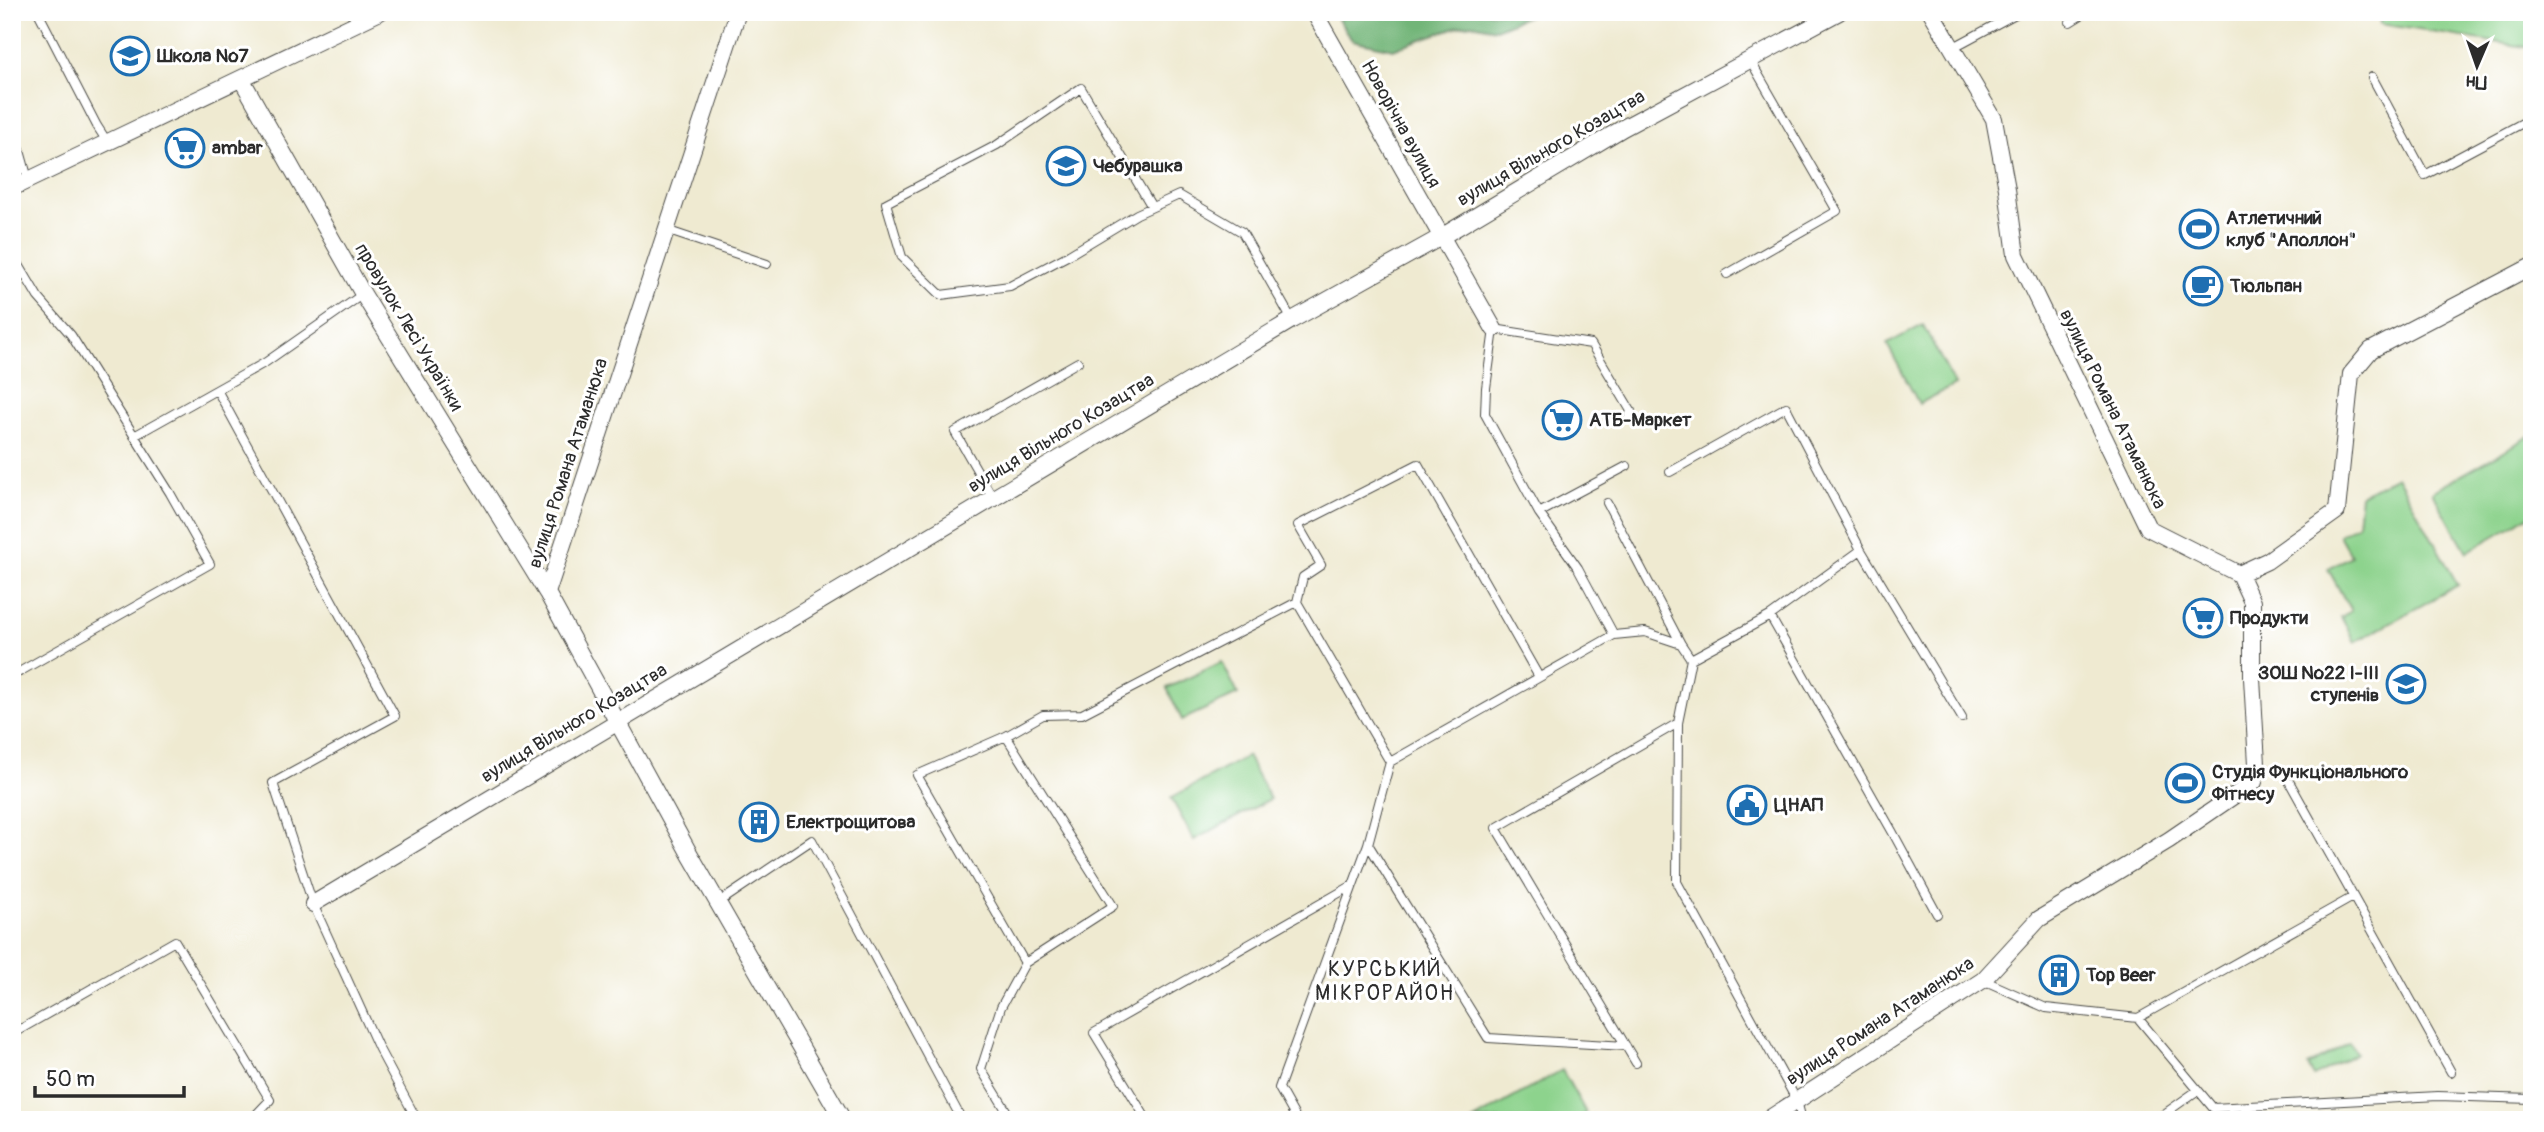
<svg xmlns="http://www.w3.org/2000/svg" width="2544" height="1132" font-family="Pangolin,sans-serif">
  <rect width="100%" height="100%" fill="#fff"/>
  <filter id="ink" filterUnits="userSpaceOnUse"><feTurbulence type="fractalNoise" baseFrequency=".0143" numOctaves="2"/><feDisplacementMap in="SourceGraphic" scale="14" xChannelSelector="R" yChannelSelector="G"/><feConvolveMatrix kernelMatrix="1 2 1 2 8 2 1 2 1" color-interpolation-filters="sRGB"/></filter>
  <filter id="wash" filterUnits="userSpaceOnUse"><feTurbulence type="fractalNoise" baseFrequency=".00686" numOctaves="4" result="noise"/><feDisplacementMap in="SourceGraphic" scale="28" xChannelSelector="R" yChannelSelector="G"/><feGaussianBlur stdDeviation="1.57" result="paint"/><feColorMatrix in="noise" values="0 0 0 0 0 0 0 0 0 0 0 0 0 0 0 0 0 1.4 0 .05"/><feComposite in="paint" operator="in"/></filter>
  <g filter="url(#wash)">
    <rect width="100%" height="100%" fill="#efead1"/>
    <!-- green -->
    <path fill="#8dd38d" stroke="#5c7f5c" stroke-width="2" d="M2379,12H2532V48L2380,24Z
      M1923,325L1955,385L1919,404L1887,344Z
      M2532,435V514L2467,552L2432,492Z
      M2397,476L2458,585L2355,642L2341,617L2351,611L2328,569L2351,556L2339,535L2358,524L2361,495Z
      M1222,662L1238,694L1182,720L1167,688Z
      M1247,756L1270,799L1194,840L1171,798Z
      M2350,1043L2356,1053L2314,1077L2308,1066Z
      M1562,1070L1586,1113L1574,1120H1474Z"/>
    <!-- forest -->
    <path fill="#72b578" stroke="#4e7052" stroke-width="2" d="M1333,12H1537L1496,29L1472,24L1459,26L1393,49L1352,40Z"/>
  </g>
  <g filter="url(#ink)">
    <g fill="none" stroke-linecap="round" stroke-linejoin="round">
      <defs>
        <path id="lane" d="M38,12L97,126L108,143
          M2070,22L2086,12
          M1952,48L2019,12
          M2372,77L2425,175L2532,118
          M12,133L19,147L28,179
          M1152,207L1081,88L997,145L886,203L902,257L941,295L1010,286L1069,255L1137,214L1179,195L1242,232L1292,320
          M666,230L767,264
          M12,253L38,297L71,335L170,493L210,564L12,676
          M1727,274L1837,211L1750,60
          M217,390L395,716L273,783L313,904L379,1049L417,1120
          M1628,419L1631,411L1591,344L1494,329L1486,388L1485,414L1539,513L1578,568L1614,635L1645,632L1681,644L1691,659L1678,723L1677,882L1797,1101L1802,1120
          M134,436L266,362L363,294
          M1670,472L1786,407L1861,550
          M993,498L955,432L1078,362
          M1607,503L1681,644
          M1539,513L1627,466
          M1770,616L1892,831L1937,914
          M1614,635L1390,762L1368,844L1488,1038L1626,1046
          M1691,659L1770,616L1861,550L1962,718
          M1006,736L917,775L1025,963
          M1390,762L1297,602L1303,577L1321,565L1298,525L1418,464L1539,677
          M2290,783L2451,1072
          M718,903L812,840L962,1120
          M1983,980L2046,1008L2138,1018L2213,1108L2438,1096L2532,1099
          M2138,1018L2353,897
          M12,1034L175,941L270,1100L251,1120
          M1636,1063L1496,828L1678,723
          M2157,1119L2198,1090
          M1012,1120L981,1069L1001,1007L1025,963L1113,906L1006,736L1043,715L1082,714L1297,602
          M1147,1120L1094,1033L1353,885
          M1297,1120L1279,1088L1368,844"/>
        <path id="street" d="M738,12L547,593L688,851L843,1120
          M1314,12L1494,329
          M242,80L363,294L547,593
          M12,188L380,12
          M2239,574L2267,561L2337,511L2351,374L2371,350L2532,266
          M313,904L1292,320L1441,237L1623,128L1839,12
          M1767,1120L1983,980L2039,919L2169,840L2254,782L2257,764L2252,678V602L2239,574L2148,528L2016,255L2007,189L1994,119L1931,12"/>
      </defs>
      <!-- lane casing -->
      <use href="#lane" stroke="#484844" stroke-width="10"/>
      <!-- street casing -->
      <use href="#street" stroke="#484844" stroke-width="18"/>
      <!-- lane -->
      <use href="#lane" stroke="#fff" stroke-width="8"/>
      <!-- street -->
      <use href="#street" stroke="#fff" stroke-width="16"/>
    </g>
  </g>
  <!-- icons -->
  <defs>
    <symbol id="school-ring" viewBox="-11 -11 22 22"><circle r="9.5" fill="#fff" stroke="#1f6fb2" stroke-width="1.5"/><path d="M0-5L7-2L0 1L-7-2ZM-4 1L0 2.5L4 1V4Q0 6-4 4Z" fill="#1f6fb2"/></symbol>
    <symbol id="supermarket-ring" viewBox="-11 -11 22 22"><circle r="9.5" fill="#fff" stroke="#1f6fb2" stroke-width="1.5"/><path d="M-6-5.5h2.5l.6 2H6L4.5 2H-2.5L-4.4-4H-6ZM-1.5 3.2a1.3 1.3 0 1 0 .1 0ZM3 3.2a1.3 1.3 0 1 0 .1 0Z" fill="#1f6fb2"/></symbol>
    <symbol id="stadium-ring" viewBox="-11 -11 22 22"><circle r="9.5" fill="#fff" stroke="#1f6fb2" stroke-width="1.5"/><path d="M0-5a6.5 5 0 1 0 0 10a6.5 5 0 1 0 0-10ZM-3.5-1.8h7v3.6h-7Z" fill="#1f6fb2"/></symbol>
    <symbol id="cafe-ring" viewBox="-11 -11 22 22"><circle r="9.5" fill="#fff" stroke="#1f6fb2" stroke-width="1.5"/><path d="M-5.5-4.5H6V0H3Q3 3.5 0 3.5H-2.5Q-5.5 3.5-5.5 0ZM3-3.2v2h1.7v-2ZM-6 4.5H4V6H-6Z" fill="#1f6fb2"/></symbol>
    <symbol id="civic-ring" viewBox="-11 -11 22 22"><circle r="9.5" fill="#fff" stroke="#1f6fb2" stroke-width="1.5"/><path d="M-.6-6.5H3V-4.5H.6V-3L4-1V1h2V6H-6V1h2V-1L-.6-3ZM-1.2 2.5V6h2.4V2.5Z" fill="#1f6fb2"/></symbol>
    <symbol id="building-ring" viewBox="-11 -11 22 22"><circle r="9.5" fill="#fff" stroke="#1f6fb2" stroke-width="1.5"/><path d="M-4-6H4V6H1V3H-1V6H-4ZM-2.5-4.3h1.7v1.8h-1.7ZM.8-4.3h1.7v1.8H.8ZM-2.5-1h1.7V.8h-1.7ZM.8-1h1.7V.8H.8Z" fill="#1f6fb2"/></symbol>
  </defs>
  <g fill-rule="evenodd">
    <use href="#school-ring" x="108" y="34" width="44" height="44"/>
    <use href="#supermarket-ring" x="163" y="126" width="44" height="44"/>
    <use href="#school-ring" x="1044" y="144" width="44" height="44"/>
    <use href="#stadium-ring" x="2177" y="207" width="44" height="44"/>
    <use href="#cafe-ring" x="2181" y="264" width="44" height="44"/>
    <use href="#supermarket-ring" x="1540" y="398" width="44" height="44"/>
    <use href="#supermarket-ring" x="2181" y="596" width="44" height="44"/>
    <use href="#school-ring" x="2384" y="662" width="44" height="44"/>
    <use href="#stadium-ring" x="2163" y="761" width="44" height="44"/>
    <use href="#civic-ring" x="1725" y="783" width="44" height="44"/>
    <use href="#building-ring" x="737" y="800" width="44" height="44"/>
    <use href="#building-ring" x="2037" y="953" width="44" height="44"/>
  </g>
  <g text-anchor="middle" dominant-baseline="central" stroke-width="6" stroke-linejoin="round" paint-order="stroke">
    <!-- poi labels -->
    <g font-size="19" font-weight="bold" fill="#2b2b2b" stroke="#fff" text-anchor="start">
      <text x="157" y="56">Школа №7</text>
      <text x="212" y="148">ambar</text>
      <text x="1093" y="166">Чебурашка</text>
      <text x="2226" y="218">Атлетичний<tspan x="2226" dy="22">клуб "Аполлон"</tspan></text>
      <text x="2230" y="286">Тюльпан</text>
      <text x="1589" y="420">АТБ-Маркет</text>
      <text x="2230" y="618">Продукти</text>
      <text x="2379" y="673" text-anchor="end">ЗОШ №22 І-ІІІ<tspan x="2379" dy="22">ступенів</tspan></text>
      <text x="2212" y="772">Студія Функціонального<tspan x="2212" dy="22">Фітнесу</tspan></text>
      <text x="1774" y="805">ЦНАП</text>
      <text x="786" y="822">Електрощитова</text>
      <text x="2086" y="975">Top Beer</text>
    </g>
    <!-- street labels -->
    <g font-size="19" fill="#2b2b2b" stroke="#fff">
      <text transform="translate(1401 124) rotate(61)">Новорічна вулиця</text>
      <text transform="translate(1551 148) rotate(-30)">вулиця Вільного Козацтва</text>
      <text transform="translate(409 327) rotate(59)">провулок Лесі Українки</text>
      <text transform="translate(2113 409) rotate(64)">вулиця Романа Атаманюка</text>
      <text transform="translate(1061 433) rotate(-31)">вулиця Вільного Козацтва</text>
      <text transform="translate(568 463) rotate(-72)">вулиця Романа Атаманюка</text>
      <text transform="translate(574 723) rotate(-31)">вулиця Вільного Козацтва</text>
      <text transform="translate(1880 1021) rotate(-33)">вулиця Романа Атаманюка</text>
    </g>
    <!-- neighbourhood labels -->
    <g font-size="21" letter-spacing="2" fill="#2b2b2b" stroke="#fff">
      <text x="1385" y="969">КУРСЬКИЙ<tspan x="1385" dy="24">МІКРОРАЙОН</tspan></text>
    </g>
  </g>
  <!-- margin -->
  <rect width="2544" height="1132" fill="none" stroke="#fff" stroke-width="42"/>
  <!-- north arrow -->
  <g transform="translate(2477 66) rotate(182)" stroke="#ffffff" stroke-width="5" paint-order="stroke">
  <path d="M0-5L12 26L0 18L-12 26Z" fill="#2b2b2b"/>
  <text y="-10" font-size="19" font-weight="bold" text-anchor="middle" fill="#2b2b2b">Пн</text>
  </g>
  <!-- scale -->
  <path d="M35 1086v10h149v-10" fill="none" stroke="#2b2b2b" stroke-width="3.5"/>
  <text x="46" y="1086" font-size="21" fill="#2b2b2b" stroke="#ffffff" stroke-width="5" paint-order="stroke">50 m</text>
</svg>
